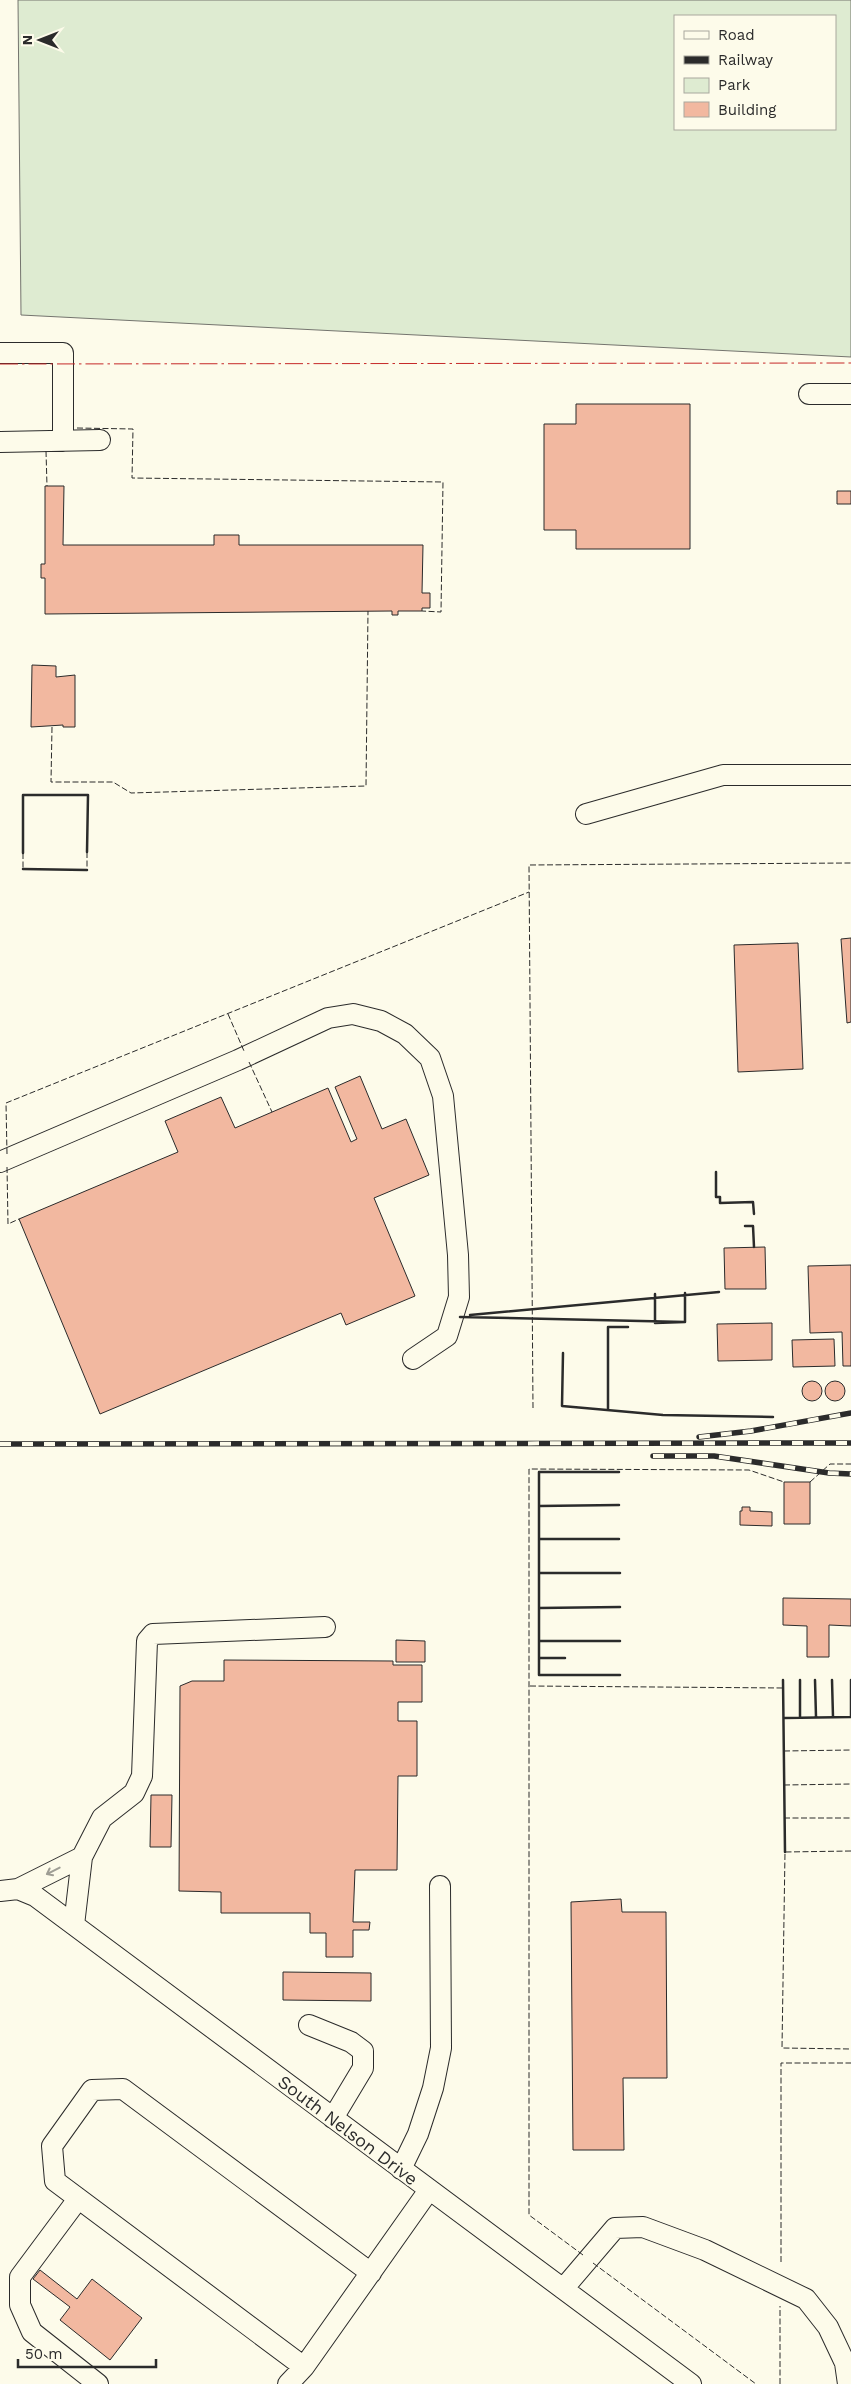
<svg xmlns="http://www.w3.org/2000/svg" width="851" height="2384" font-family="'Work Sans',sans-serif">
  <rect width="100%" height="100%" fill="#fdfbea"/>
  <!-- green -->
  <path fill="#deebd1" stroke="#74746e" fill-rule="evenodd" d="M18,0H851V357L21,315ZM675,16H835V129H675Z"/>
  <!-- building -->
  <path fill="#f2b8a0" stroke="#2b2b2b" d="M576,404H690V549H576V530H544V424H576Z
    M45,486H64L63,545H214V535H239V545H423L422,593H430V608H422V611H398V615H392V611L45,614V578H41V564H45Z
    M837,491H851V504H837Z
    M32,665L56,666V677L75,675V727H63V725L31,727Z
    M851,938V1022L847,1023L841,939Z
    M798,943L803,1069L738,1072L734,945Z
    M360,1076L382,1129L406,1119L429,1175L374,1198L415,1296L346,1325L341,1313L100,1414L19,1219L178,1152L165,1121L221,1097L235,1128L328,1088L351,1142L357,1139L335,1087Z
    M765,1247L766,1289H725L724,1248Z
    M851,1265V1366H843L842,1332L810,1333L808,1266Z
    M772,1323V1360L718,1361L717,1324Z
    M834,1339L835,1366L793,1367L792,1340Z
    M802 1391a10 10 0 1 1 20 0a10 10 0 1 1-20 0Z
    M825 1391a10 10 0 1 1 20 0a10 10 0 1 1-20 0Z
    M784,1482H810V1524H784Z
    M742,1507H750V1511L772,1512V1526L740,1525V1511H742Z
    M783,1598L851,1599V1626L829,1625V1657H807V1626L783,1625Z
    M396,1640L425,1641V1662H396Z
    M224,1660L393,1661V1665H422V1702H398V1721H417V1776H398L397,1870H355L353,1922H370L369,1930H353V1957H326V1933H310V1913H221V1892L179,1891L180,1686L192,1681H224Z
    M151,1795H172L171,1847H150Z
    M621,1899L622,1912H666L667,2078H623L624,2150H573L571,1902Z
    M283,1972L371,1973V2001L283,2000Z
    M40,2270L77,2299L92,2279L142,2318L110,2360L60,2320L70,2307L33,2279Z"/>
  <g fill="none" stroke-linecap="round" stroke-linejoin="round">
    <defs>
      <path id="minor" d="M0,353H63V441
        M809,394H851
        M0,442L100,440
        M586,814L723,775H851
        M0,1162L238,1060L328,1018L353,1014L381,1021L405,1034L430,1058L443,1096L458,1255L459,1297L447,1336L413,1359
        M82,1857L102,1818L134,1793L142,1776L147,1641L153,1634L325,1627
        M18,1889L82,1857L74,1925
        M0,1891L18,1889L35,1896L691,2384
        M309,2025L351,2042L363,2051V2068L333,2118
        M401,2169L418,2134L433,2088L441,2048L440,1886
        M78,2199L20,2277V2305L32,2332L98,2384
        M371,2273L123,2089L92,2090L52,2146L55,2181L304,2367L429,2190
        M563,2289L615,2228L643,2227L705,2250L806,2299L828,2327L845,2363L848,2384
        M288,2384L304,2367"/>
    </defs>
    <!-- minor casing -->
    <use href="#minor" stroke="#2b2b2b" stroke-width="22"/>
    <!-- minor -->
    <use href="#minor" stroke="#fdfbea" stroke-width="20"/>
    <defs>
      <path id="rail" d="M699,1437L751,1431L851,1413
        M0,1444L851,1443
        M653,1456H714L829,1473L851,1474"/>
    </defs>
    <!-- rail casing -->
    <use href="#rail" stroke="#2b2b2b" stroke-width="5.5"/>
    <!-- rail -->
    <use href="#rail" stroke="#fdfbea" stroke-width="4" stroke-dasharray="11" stroke-linecap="butt"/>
    <!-- fence -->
    <path stroke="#2b2b2b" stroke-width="1" stroke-dasharray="6 2.5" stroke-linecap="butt" d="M77,428L133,429L132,478L443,482L441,612L422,611
      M46,451L47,486
      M52,727L51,782H113L131,793L366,786L368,611
      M87,852V870
      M23,853V869
      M228,1014L244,1051
      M249,1062L272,1112
      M7,1154L6,1103L529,892
      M7,1167L8,1224L19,1219
      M533,1408L529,865L851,863
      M810,1482L830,1464H851
      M530,1686L783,1688
      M784,1751L851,1750
      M784,1785L851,1784
      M784,1818H851
      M851,1851L785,1852L782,2048L851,2049
      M583,2255L529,2215V1469L749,1470L784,1482
      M781,2262V2063H851
      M593,2263L756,2384
      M780,2384V2306"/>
    <!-- wall -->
    <path stroke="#2b2b2b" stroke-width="2.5" d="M23,853V795H88L87,852
      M23,869L87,870
      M716,1172V1197H720V1203L753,1202L754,1214
      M745,1226H753L754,1247
      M685,1293V1322
      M470,1315L719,1292
      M460,1317L685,1322L655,1323V1294
      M563,1353L562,1406L663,1415L773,1417
      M608,1410V1327H628
      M619,1472H539V1675H620
      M539,1506L619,1505
      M539,1539H619
      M539,1573H620
      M539,1608L620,1607
      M539,1641H620
      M539,1658H565
      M783,1680L785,1852
      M800,1680V1717
      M815,1680L816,1717
      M832,1680L833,1717
      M851,1680V1717
      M784,1718L851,1717"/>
    <!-- power -->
    <path stroke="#c62828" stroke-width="1" stroke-dasharray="18 4 2.5 4" stroke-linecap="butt" d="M0,364L851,363"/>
  </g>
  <!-- one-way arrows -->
  <defs><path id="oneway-shaft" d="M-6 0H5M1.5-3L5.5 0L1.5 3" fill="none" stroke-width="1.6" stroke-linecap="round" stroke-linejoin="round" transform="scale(1.25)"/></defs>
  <use stroke="#9e9d94" href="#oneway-shaft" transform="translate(53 1871) rotate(153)"/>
  <g text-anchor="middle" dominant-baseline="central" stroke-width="4" stroke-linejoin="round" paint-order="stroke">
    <!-- street labels -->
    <g font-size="18" fill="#2b2b2b" stroke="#fdfbea">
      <text transform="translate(348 2130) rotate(37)">South Nelson Drive</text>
    </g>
  </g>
  <!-- legend -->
  <rect x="674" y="15" width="162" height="115" fill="#fdfbea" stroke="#a9a89e"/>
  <rect x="684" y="31" width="25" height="8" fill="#fdfbea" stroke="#a9a89e"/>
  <text x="718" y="40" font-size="15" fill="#2b2b2b">Road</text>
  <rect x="684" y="56" width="25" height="8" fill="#2b2b2b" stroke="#a9a89e"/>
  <text x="718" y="65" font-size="15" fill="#2b2b2b">Railway</text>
  <rect x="684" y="78" width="25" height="15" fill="#deebd1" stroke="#a9a89e"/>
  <text x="718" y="90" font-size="15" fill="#2b2b2b">Park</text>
  <rect x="684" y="102" width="25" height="15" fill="#f2b8a0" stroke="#a9a89e"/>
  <text x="718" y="115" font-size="15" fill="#2b2b2b">Building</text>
  <!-- north arrow -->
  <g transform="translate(40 40) rotate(270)" stroke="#fdfbea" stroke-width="4" paint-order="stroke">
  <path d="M0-4L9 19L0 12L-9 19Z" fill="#2b2b2b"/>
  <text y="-8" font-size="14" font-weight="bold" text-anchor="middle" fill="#2b2b2b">N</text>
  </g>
  <!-- scale -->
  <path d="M18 2359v8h138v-8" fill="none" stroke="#2b2b2b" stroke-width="2.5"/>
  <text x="25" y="2359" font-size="15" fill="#2b2b2b" stroke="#fdfbea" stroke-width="4" paint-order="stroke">50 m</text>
</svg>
